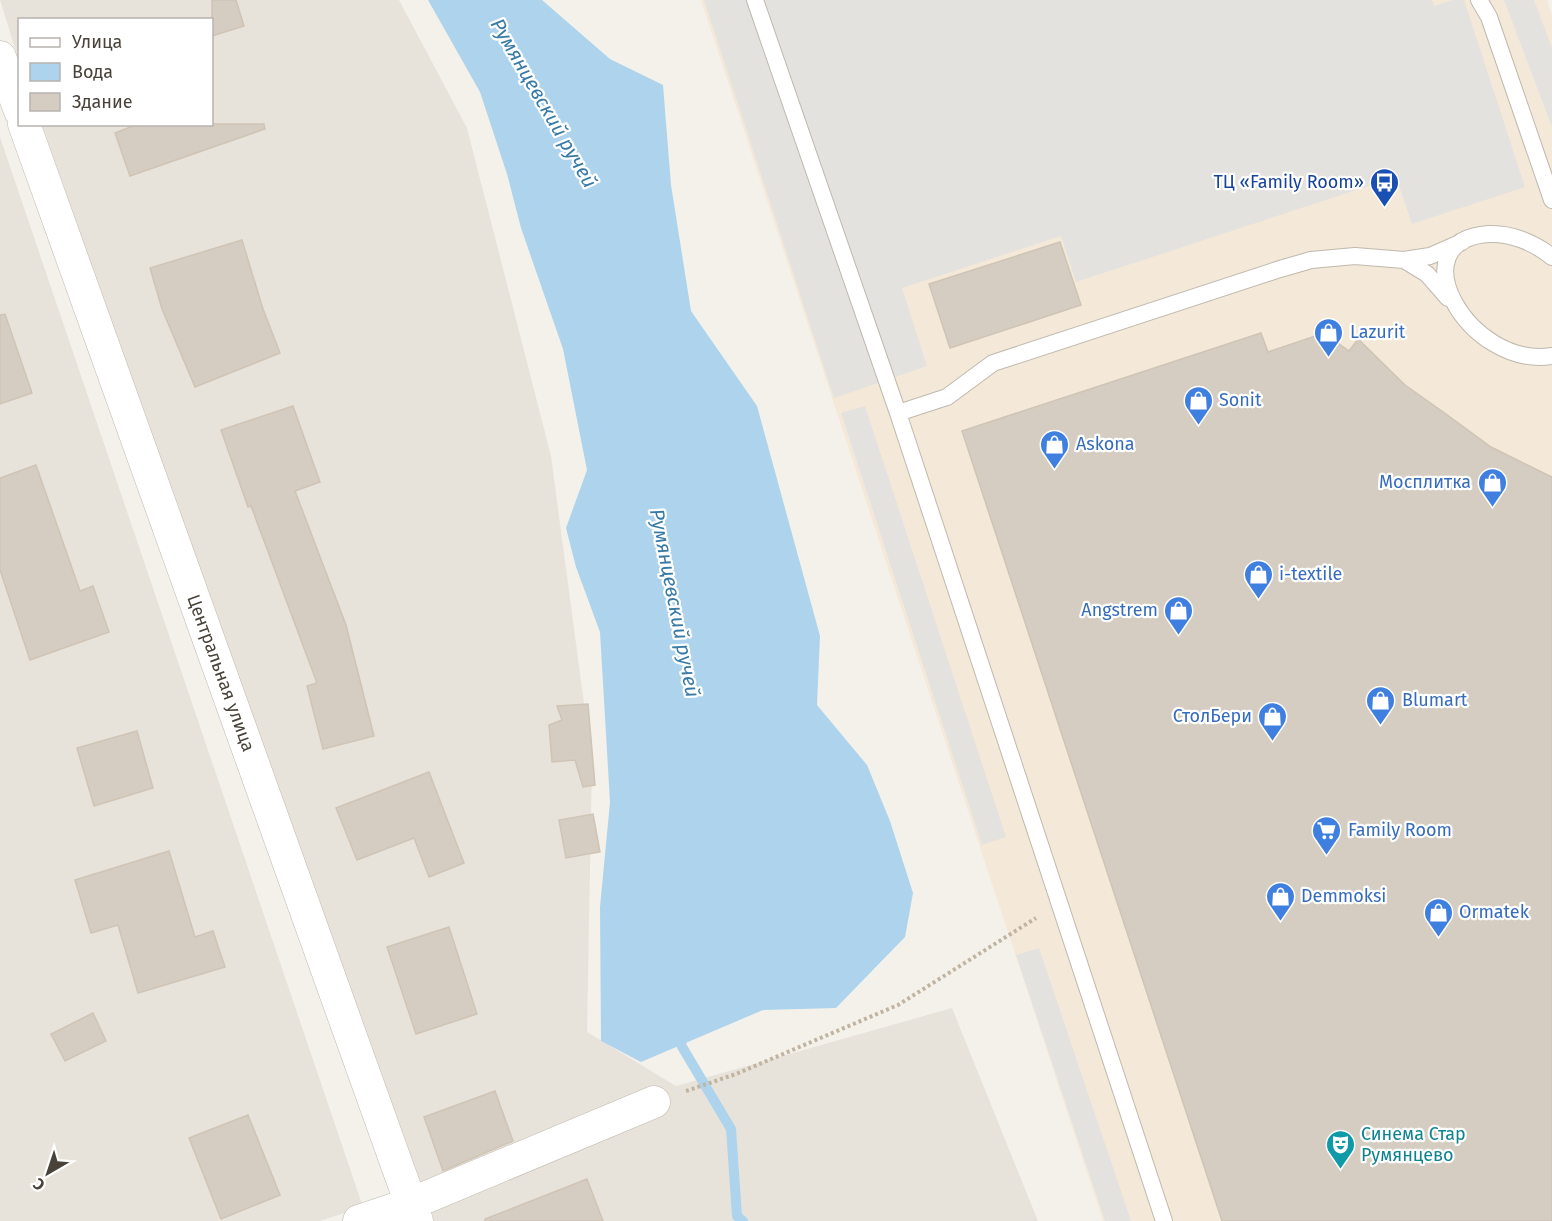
<svg xmlns="http://www.w3.org/2000/svg" width="1552" height="1221" font-family="'Fira Sans',sans-serif">
  <rect width="100%" height="100%" fill="#f4f1eb"/>
  <!-- residential -->
  <path fill="#e8e3da" d="M0,0H399L467,128L551,456L592,763L587,1032L676,1086L952,1008L1038,1221H430L42,125L212,124V20H20L19,61Z
    M0,137L363,1207L320,1221H0Z"/>
  <!-- commercial -->
  <path fill="#f4e8d8" d="M701,0H1547L1552,14V1221H1103Z"/>
  <!-- parking -->
  <path fill="#e3e2df" d="M704,0H1432L1434,6L1453,0H1464L1525,187L1412,224L1396,177L1076,282L1061,236L902,288L927,366L834,398Z
    M1504,0H1534L1552,48V127Z
    M865,406L1006,837L982,845L841,413Z
    M1039,948L1131,1221H1105L1016,955Z"/>
  <!-- water -->
  <path fill="#add4ec" d="M428,0H542L610,59L663,85L671,185L691,311L757,406L820,636L817,705L867,765L890,821L913,893L905,937L836,1008L763,1010L641,1062L601,1041L600,907L610,802L600,632L576,567L566,528L587,470L563,349L521,228L507,174L480,92Z"/>
  <g fill="none" stroke-linecap="round" stroke-linejoin="round">
    <!-- stream -->
    <path stroke="#add4ec" stroke-width="10" d="M683,1033L681,1045L731,1129L737,1216L743,1221"/>
  </g>
  <!-- building -->
  <path fill="#d5cdc1" stroke="#cfc4b5" stroke-width="1.5" d="M212,0H236L244,26L212,36Z
    M138,124H264L265,129L130,176L115,133Z
    M242,240L263,309L280,353L195,387L162,309L150,268Z
    M1060,242L1081,305L950,348L929,284Z
    M5,314L32,393L0,404V315Z
    M1261,333L1268,352L1324,333L1349,351L1358,339L1405,385L1446,414L1491,447L1552,477V1221H1222L962,431Z
    M293,406L320,482L295,491L346,625L374,736L323,749L307,686L317,683L251,506L248,507L221,430Z
    M36,465L80,591L93,586L109,632L30,660L0,570V478Z
    M588,704L595,785L583,787L575,760L552,762L549,725L562,720L557,706Z
    M137,731L153,788L94,806L77,748Z
    M429,772L464,863L429,877L414,838L357,860L336,808Z
    M593,814L600,852L566,858L559,820Z
    M169,851L195,937L213,931L225,967L138,993L118,925L91,933L75,880Z
    M449,927L477,1014L416,1034L387,947Z
    M93,1013L106,1041L65,1061L51,1034Z
    M495,1091L513,1141L443,1171L424,1117Z
    M248,1115L280,1195L221,1219L189,1138Z
    M587,1179L603,1221H485V1219Z"/>
  <g fill="none" stroke-linecap="round" stroke-linejoin="round">
    <defs>
      <path id="lane" d="M755,0L898,413
        M1479,0L1489,17L1552,200
        M1552,257C1535,243 1511,233 1489,234C1396,240 1468,369 1552,356
        M1404,260L1427,274L1448,298
        M1164,1221L898,413L947,397L993,363L1280,269L1311,260L1355,256L1404,260L1430,256L1462,242"/>
      <path id="street" d="M0,57L20,111
        M24,124L417,1221
        M359,1221L410,1204L654,1102"/>
    </defs>
    <!-- lane casing -->
    <use href="#lane" stroke="#bfb9ae" stroke-width="18"/>
    <!-- street casing -->
    <use href="#street" stroke="#bfb9ae" stroke-width="33"/>
    <!-- path -->
    <path stroke="#c0b4a0" stroke-width="4" stroke-dasharray="3 3" stroke-linecap="butt" d="M686,1091L736,1074L898,1005L1036,918"/>
    <!-- lane -->
    <use href="#lane" stroke="#fff" stroke-width="16"/>
    <!-- street -->
    <use href="#street" stroke="#fff" stroke-width="32"/>
  </g>
  <!-- icons -->
  <defs>
    <symbol id="bus-pin" viewBox="-11 -11 22 30"><path d="M0 17L-7.5 6A9.5 9.5 0 1 1 7.5 6Z" fill="#1a4fb4" stroke="#fff"/><path d="M-5-6H5V4H4V6H2V4H-2V6H-4V4H-5ZM-3.5-4V0h7V-4ZM-3.5 1.2v1.5H-2V1.2ZM2 1.2v1.5H3.5V1.2Z" fill="#fff"/></symbol>
    <symbol id="shop-pin" viewBox="-11 -11 22 30"><path d="M0 17L-7.5 6A9.5 9.5 0 1 1 7.5 6Z" fill="#3f7fe0" stroke="#fff"/><path d="M-5-2.5h2.3a2.7 3.5 0 0 1 5.4 0H5L5.5 6h-11ZM-1.5-2.5h3a1.5 2.3 0 0 0-3 0Z" fill="#fff"/></symbol>
    <symbol id="supermarket-pin" viewBox="-11 -11 22 30"><path d="M0 17L-7.5 6A9.5 9.5 0 1 1 7.5 6Z" fill="#3f7fe0" stroke="#fff"/><path d="M-6-5.5h2.5l.6 2H6L4.5 2H-2.5L-4.4-4H-6ZM-1.5 3.2a1.3 1.3 0 1 0 .1 0ZM3 3.2a1.3 1.3 0 1 0 .1 0Z" fill="#fff"/></symbol>
    <symbol id="theatre-pin" viewBox="-11 -11 22 30"><path d="M0 17L-7.5 6A9.5 9.5 0 1 1 7.5 6Z" fill="#0f9aa8" stroke="#fff"/><path d="M-5-5.5Q0-4 5-5.5V0Q5 5 0 6Q-5 5-5 0ZM-3.3-2.5H-1v1.5H-3.3ZM1-2.5H3.3v1.5H1ZM-2.8 1Q0 5.5 2.8 1Z" fill="#fff"/></symbol>
  </defs>
  <g fill-rule="evenodd">
    <use href="#bus-pin" x="1368" y="166" width="33" height="45"/>
    <use href="#shop-pin" x="1312" y="316" width="33" height="45"/>
    <use href="#shop-pin" x="1182" y="384" width="33" height="45"/>
    <use href="#shop-pin" x="1038" y="428" width="33" height="45"/>
    <use href="#shop-pin" x="1476" y="466" width="33" height="45"/>
    <use href="#shop-pin" x="1242" y="558" width="33" height="45"/>
    <use href="#shop-pin" x="1162" y="594" width="33" height="45"/>
    <use href="#shop-pin" x="1364" y="684" width="33" height="45"/>
    <use href="#shop-pin" x="1256" y="700" width="33" height="45"/>
    <use href="#supermarket-pin" x="1310" y="814" width="33" height="45"/>
    <use href="#shop-pin" x="1264" y="880" width="33" height="45"/>
    <use href="#shop-pin" x="1422" y="896" width="33" height="45"/>
    <use href="#theatre-pin" x="1324" y="1128" width="33" height="45"/>
  </g>
  <g text-anchor="middle" dominant-baseline="central" stroke-width="4.5" stroke-linejoin="round" paint-order="stroke">
    <!-- transit labels -->
    <g font-size="18" fill="#164399" stroke="#fff" text-anchor="end">
      <text x="1364" y="182">ТЦ «Family Room»</text>
    </g>
    <!-- shop labels -->
    <g font-size="18" fill="#366cbe" stroke="#fff" text-anchor="start">
      <text x="1350" y="332">Lazurit</text>
      <text x="1219" y="400">Sonit</text>
      <text x="1076" y="444">Askona</text>
      <text x="1471" y="482" text-anchor="end">Мосплитка</text>
      <text x="1279" y="574">i-textile</text>
      <text x="1158" y="610" text-anchor="end">Angstrem</text>
      <text x="1402" y="700">Blumart</text>
      <text x="1252" y="716" text-anchor="end">СтолБери</text>
      <text x="1348" y="830">Family Room</text>
      <text x="1301" y="896">Demmoksi</text>
      <text x="1459" y="912">Ormatek</text>
    </g>
    <!-- street labels -->
    <g font-size="18" fill="#484239" stroke="#fff">
      <text transform="translate(221 673) rotate(70)">Центральная улица</text>
    </g>
    <!-- culture labels -->
    <g font-size="18" fill="#0d838f" stroke="#fff" text-anchor="start">
      <text x="1361" y="1134">Синема Стар<tspan x="1361" dy="21">Румянцево</tspan></text>
    </g>
    <!-- water labels -->
    <g font-size="20" font-style="italic" fill="#387aa5" stroke="#fff">
      <text transform="translate(544 103) rotate(60)">Румянцевский ручей</text>
      <text transform="translate(675 603) rotate(79)">Румянцевский ручей</text>
    </g>
  </g>
  <!-- legend -->
  <rect x="18" y="18" width="195" height="108" fill="#ffffff" stroke="#b6b3b0" stroke-width="1.5"/>
  <rect x="30" y="38" width="30" height="9" fill="#ffffff" stroke="#b6b3b0" stroke-width="1.5"/>
  <text x="72" y="48" font-size="18" fill="#484239">Улица</text>
  <rect x="30" y="63" width="30" height="18" fill="#add4ec" stroke="#b6b3b0" stroke-width="1.5"/>
  <text x="72" y="78" font-size="18" fill="#484239">Вода</text>
  <rect x="30" y="93" width="30" height="18" fill="#d5cdc1" stroke="#b6b3b0" stroke-width="1.5"/>
  <text x="72" y="108" font-size="18" fill="#484239">Здание</text>
  <!-- north arrow -->
  <g transform="translate(48 1173) rotate(219)" stroke="#ffffff" stroke-width="4.5" paint-order="stroke">
  <path d="M0-4.5L10 22L0 15L-10 22Z" fill="#484239"/>
  <text y="-9" font-size="16" font-weight="bold" text-anchor="middle" fill="#484239">С</text>
  </g>
</svg>
